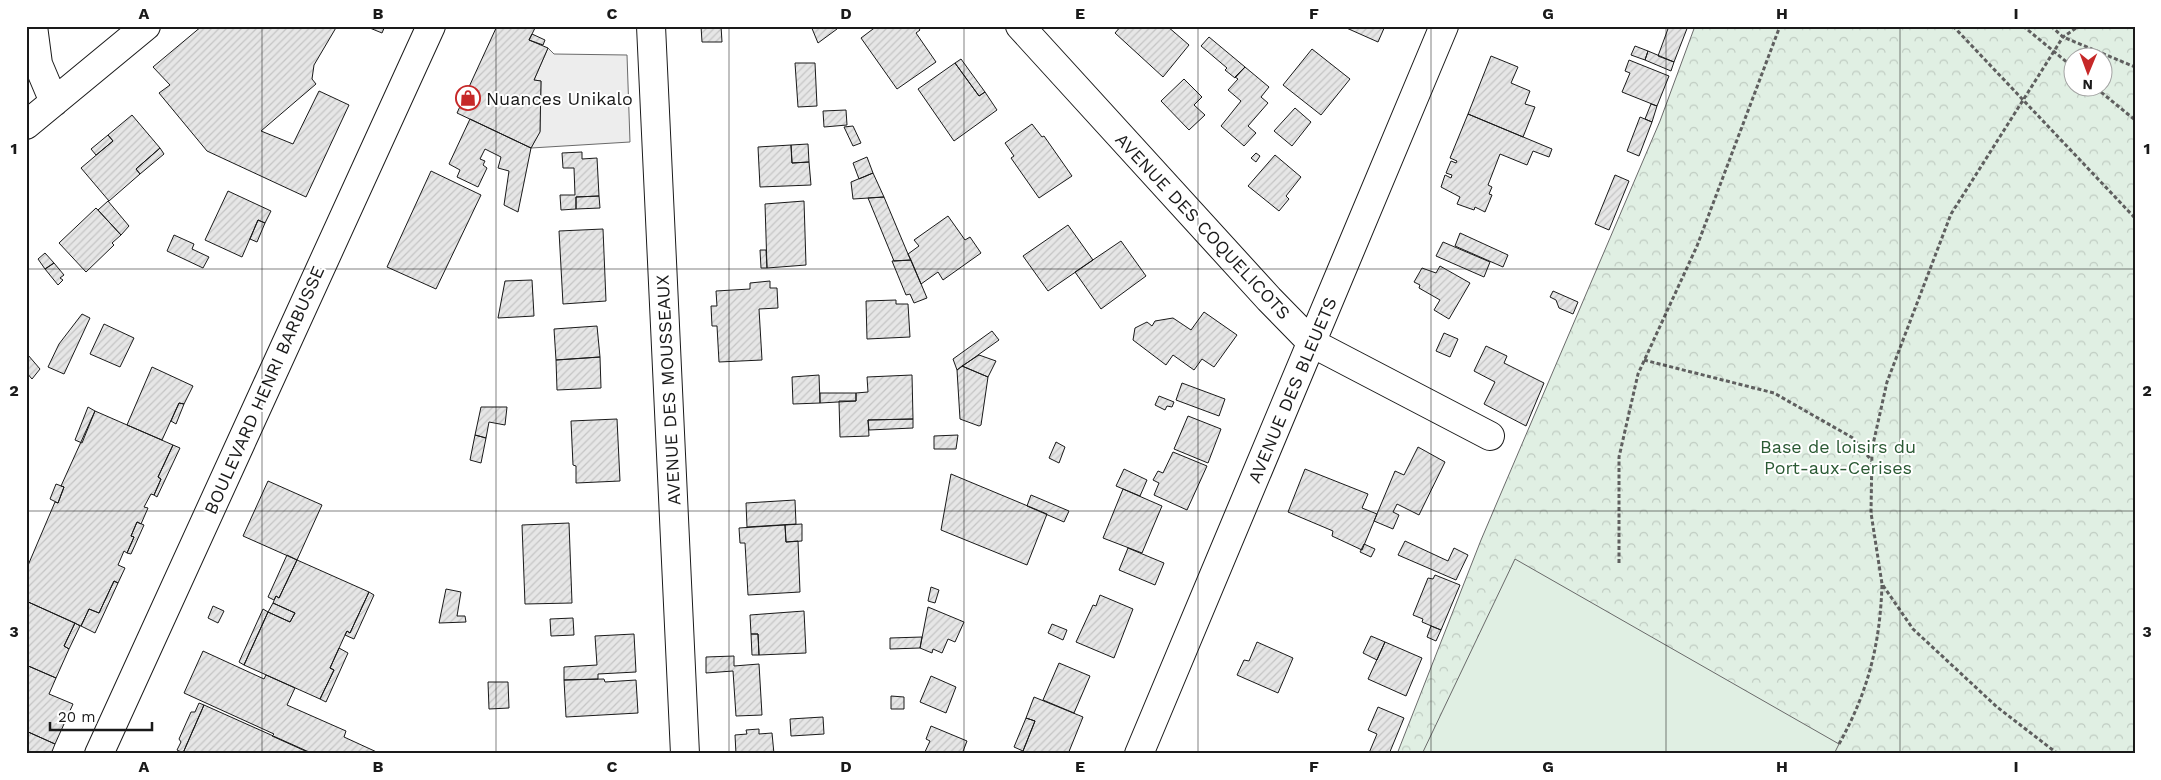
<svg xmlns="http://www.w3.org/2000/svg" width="2161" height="780" font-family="'Work Sans',sans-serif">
  <defs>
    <pattern id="forest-crowns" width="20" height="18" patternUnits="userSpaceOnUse" patternTransform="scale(1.25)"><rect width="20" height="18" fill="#e0efe3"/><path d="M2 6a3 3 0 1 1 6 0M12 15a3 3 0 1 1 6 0" fill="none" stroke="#c0ccc2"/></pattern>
    <pattern id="building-hatch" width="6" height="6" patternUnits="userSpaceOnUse" patternTransform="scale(1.25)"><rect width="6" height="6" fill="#e6e6e6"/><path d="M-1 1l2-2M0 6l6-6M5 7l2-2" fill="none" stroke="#c5c5c5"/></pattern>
  </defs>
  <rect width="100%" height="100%" fill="#fff"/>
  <!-- forest -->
  <path fill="url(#forest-crowns)" stroke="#6a6a6a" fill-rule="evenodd" d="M1695,26H2135V754H1397L1481,540L1660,121ZM2074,58H2104V88H2074Z"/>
  <!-- pitch -->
  <path fill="#e0efe3" stroke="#6a6a6a" d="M1515,559L1839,744L1834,754H1422Z"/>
  <!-- parking -->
  <path fill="#ededed" stroke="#6a6a6a" d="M548,48L554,54L627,55L630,142L531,148L540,131L541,81L534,80Z"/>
  <!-- building -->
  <path fill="url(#building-hatch)" stroke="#1a1a1a" d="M202,26H337L314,65L312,79L316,84L261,131L293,144L319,91L349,105L306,197L207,151L159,93L170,85L153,67Z
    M365,26H385L382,33Z
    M497,26H536L529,40L548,48L534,80L541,81L540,132L531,148L457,113Z
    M701,26H721L722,42H702Z
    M811,26H836L837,29L818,43Z
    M877,26H917L920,30L916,33L936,62L897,89L861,38Z
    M1121,26H1167L1189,45L1163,77L1115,33Z
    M1342,26H1385L1378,42Z
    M1669,26H1688L1674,62L1658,56Z
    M532,34L545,40L543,45L529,40Z
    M1209,37L1245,67L1235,78L1225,70L1227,68L1201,46Z
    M1635,46L1648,51L1645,60L1631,55Z
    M1312,49L1350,79L1321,115L1283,85Z
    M1648,51L1674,62L1671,71L1645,60Z
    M1491,56L1518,67L1511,83L1530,91L1525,104L1535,107L1523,137L1468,114Z
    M961,59L985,92L979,96L955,63Z
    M1629,60L1669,76L1657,106L1622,92L1630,73L1625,71Z
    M795,63H815L817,106L798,107Z
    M955,63L979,96L985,92L997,110L954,141L918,89Z
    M1245,67L1269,87L1261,97L1268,103L1248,126L1256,133L1244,146L1221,126L1241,101L1228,90L1238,79L1235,77Z
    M1184,79L1202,97L1194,105L1205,115L1189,130L1161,101Z
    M1651,104L1657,106L1652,122L1645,119Z
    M1295,108L1311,122L1292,146L1274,131Z
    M846,110L847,125L824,127L823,111Z
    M1468,114L1552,149L1549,157L1533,151L1527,165L1500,154L1488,185L1492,187L1489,194L1492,195L1485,212L1475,207L1474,210L1457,204L1460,197L1441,187L1445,175L1451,178L1452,175L1446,173L1451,161L1456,163L1457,161L1450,158Z
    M132,115L160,148L136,169L140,174L109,201L81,168L113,141L108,135Z
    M1640,117L1652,122L1639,156L1627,151Z
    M470,119L531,148L518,212L504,205L509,171L498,168L501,157L485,149L480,159L485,161L483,165L487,168L478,187L457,177L460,170L449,164Z
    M1032,124L1042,137L1044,136L1072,176L1039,198L1011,158L1014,156L1005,143Z
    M853,126L861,143L853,146L844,127Z
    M108,135L113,141L96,155L91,149Z
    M808,144L809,162L792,163L791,145Z
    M791,145L792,163L809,162L811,185L760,187L758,147Z
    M160,148L164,154L140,174L136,169Z
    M582,152V159L597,158L599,196L576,197V209L561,210L560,195H575L574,168H563L562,153Z
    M1256,153L1260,156L1256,162L1251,158Z
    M1275,155L1301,177L1286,196L1289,199L1279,211L1248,186Z
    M867,157L873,173L859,179L853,163Z
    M431,171L481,195L436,289L387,267Z
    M873,173L884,197L853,199L851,182Z
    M1615,175L1629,181L1609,230L1595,224Z
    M228,191L271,211L265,223L258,220L242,257L205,240Z
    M599,196L600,208L576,209V197Z
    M884,197L908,254L911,260L894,261L868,198Z
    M108,201L129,226L121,235L98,210Z
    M804,201L806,265L767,268L765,204Z
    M96,208L121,235L112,243L114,245L86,272L59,243Z
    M948,216L965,240L970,237L981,253L943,280L938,272L921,284L908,254L919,246L914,240Z
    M258,220L265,223L257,242L250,239Z
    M1068,225L1093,260L1048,291L1023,256Z
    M603,229L606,301L563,304L559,231Z
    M1460,233L1508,255L1503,267L1455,246Z
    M174,235L194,244L192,249L209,257L203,268L167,251Z
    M1121,241L1146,276L1101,309L1075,272Z
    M1443,242L1490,262L1484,277L1436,256Z
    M760,250H766L767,268H761Z
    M45,253L54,263L45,269L38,259Z
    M911,260L927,298L914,303L910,294L906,295L892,261Z
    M54,263L64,275L60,278L63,280L58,285L45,269Z
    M1440,266L1470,283L1449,319L1434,310L1440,300L1419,288L1420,285L1414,282L1422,268L1436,273Z
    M532,280L534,316L498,318L505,281Z
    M770,281V288H777L778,308L759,309L762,360L719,362L717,326H712L711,306H717L716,291L750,289V283Z
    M1553,291L1578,302L1573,314L1559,308L1556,300L1550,297Z
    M896,300V304H908L910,337L867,339L866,301Z
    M1204,312L1237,335L1214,367L1202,359L1194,370L1173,355L1166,365L1133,340L1135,328L1147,322L1152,326L1155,321L1173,318L1191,330Z
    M82,314L90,318L64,374L48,367L59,344Z
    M104,324L134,338L120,367L90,354Z
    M597,326L600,357L556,360L554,329Z
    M992,331L999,340L957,370L953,359Z
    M1444,333L1458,339L1450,357L1436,351Z
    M1486,346L1507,356L1504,363L1544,383L1526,426L1484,404L1495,382L1474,371Z
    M28,355L40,369L32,379L26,372Z
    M979,355L996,361L988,377L962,366Z
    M600,357L601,388L557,390L556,360Z
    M962,366L988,377L981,425L979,426L960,419L957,370Z
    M152,367L193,386L184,404L179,403L162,440L127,425Z
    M819,375L820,403L793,404L792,377Z
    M912,375L913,419L868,420L869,436L840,437L839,401H856V393L868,392L867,377Z
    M1182,383L1225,399L1219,416L1176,400Z
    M820,393H856V401L820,403Z
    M1159,396L1174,402L1172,407L1167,406L1165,410L1155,405Z
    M179,403L184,404L176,424L171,421Z
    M88,407L95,411L82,443L75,440Z
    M481,407H507L505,425L489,422L486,438L475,435Z
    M95,411L173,445L158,477L161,479L154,495L151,494L144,507L148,508L141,524L137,522L131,536L134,537L127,553L124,551L118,565L125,568L118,583L114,581L99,613L89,609L81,626L26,601V570L55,502L58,503L64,487L61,486Z
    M1188,416L1221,429L1208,463L1174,449Z
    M617,419L620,481L576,483V466L573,465L571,421Z
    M913,419V428L869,430L868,420Z
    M475,435L486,438L481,463L470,460Z
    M958,435L956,449H934V436Z
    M1056,442L1065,447L1059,463L1049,458Z
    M173,445L180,448L157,497L154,495L161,479L158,477Z
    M1418,447L1445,462L1419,515L1397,504L1393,512L1399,515L1393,529L1374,521L1395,471L1404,475Z
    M1173,452L1207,466L1187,510L1154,495L1159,483L1153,480L1158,471L1163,473Z
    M1124,469L1147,480L1140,496L1116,486Z
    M1305,469L1368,494L1362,508L1377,514L1362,550L1332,536L1333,531L1288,512Z
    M951,474L1047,514L1027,565L941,530Z
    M268,481L322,505L297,560L243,536Z
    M56,484L64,487L58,503L50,499Z
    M1123,489L1162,506L1142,553L1103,538Z
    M1031,495L1069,511L1064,522L1027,506Z
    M795,500L796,524L747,527L746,503Z
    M137,522L144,525L131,554L127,553L134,537L131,536Z
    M569,523L572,603L525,604L522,525Z
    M802,524V541L786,542L785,525Z
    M785,525L786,542L798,541L800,592L748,595L745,543H740L739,528Z
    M1405,541L1448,561L1454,548L1468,555L1456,580L1398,555Z
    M1364,544L1375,549L1371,557L1360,552Z
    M1128,548L1164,563L1155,585L1119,570Z
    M287,555L297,560L279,598L276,596L274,600L268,597Z
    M297,560L369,592L350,633L347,631L345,635L330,668L334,670L320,699L244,665L268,612L290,622L295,613L273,603L276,596L279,598Z
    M1435,575L1460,585L1441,630L1422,622L1423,619L1413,615L1428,578L1433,579Z
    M114,581L118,583L95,633L81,626L89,609L99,613Z
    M931,587L939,590L935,603L928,601Z
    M446,589L461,592L457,616H465L466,622L439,623Z
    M369,592L374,595L354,639L345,635L347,631L350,633Z
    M1100,595L1133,609L1114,658L1076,642L1093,605L1096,606Z
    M26,601L75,623L64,646L69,649L56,678L26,665Z
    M273,603L295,613L290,622L268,612Z
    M213,606L224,611L218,623L208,618Z
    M928,607L964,622L955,642L948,639L942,653L933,649L932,653L920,648Z
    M263,609L268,612L244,665L239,662Z
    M804,611L806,653L759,655L758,634H751L750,615Z
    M573,618L574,635L551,636L550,619Z
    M75,623L80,626L69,649L64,646Z
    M1052,624L1067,630L1063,640L1048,633Z
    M1431,626L1441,630L1436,641L1427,637Z
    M634,634L636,672L598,674V679L564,680V667L597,665L595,636Z
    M751,634H758L759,655H752Z
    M1371,636L1385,642L1377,660L1363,653Z
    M922,637L920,648L890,649V638Z
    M1257,642L1293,658L1278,693L1237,675L1244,660L1249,661Z
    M1385,642L1422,658L1406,696L1368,679Z
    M339,648L348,653L326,702L320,699L334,670L330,668Z
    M203,651L264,679L266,675L295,688L287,705L346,731L344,737L381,754H312L272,736L274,734L184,693Z
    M734,656V666L759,664L762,715L736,716L733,671L706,673V657Z
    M1059,663L1090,676L1074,713L1043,700Z
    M26,665L56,678L49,694L73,704L55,744L26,731Z
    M931,676L956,687L946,713L920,702Z
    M604,679L605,682L636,680L638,713L566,717L564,680Z
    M488,682H508L509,708L489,709Z
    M891,696L904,697V709H891Z
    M1034,697L1083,717L1068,754H1030L1023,751L1035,721L1026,718Z
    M199,703L204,705L183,753L177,750L181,742L179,739L191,712H195Z
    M204,705L309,752V754L183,753Z
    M1378,707L1404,718L1389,754L1369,753L1377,734L1368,730Z
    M823,717L824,734L791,736L790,719Z
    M1026,718L1035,721L1023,751L1014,747Z
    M931,726L967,741L962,754H924L930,741L926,739Z
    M759,729V734L772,733L774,754H736L735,735L747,734L746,730Z
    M26,731L55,744L51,754H26Z"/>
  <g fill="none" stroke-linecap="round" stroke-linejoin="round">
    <defs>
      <path id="minor" d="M33,26L38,64L54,102
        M651,26L685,754
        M1020,26L1269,299L1312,343L1490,436
        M26,125L146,26
        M1139,754L1444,26"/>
      <path id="major" d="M99,754L431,26"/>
    </defs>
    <!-- minor casing -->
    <use href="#minor" stroke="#1a1a1a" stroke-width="30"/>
    <!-- major casing -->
    <use href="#major" stroke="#1a1a1a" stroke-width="30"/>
    <!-- path -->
    <path stroke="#5f5f5f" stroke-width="3" stroke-dasharray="4 2.5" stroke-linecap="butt" d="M1953,26L2135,218
      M2023,26L2074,68
      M2051,26L2063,37L2135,67
      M2096,88L2135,120
      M1644,360L1774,393L1853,438L1872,461
      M1619,563V457L1638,374L1697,246L1780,26
      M1839,744C1868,692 1880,645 1882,585
      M2058,754L1997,707L1913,629L1882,584L1871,513L1872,449L1887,382L1951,214L2063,37L2079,26"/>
    <!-- minor -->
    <use href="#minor" stroke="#fff" stroke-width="28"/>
    <!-- major -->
    <use href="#major" stroke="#fff" stroke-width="28"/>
  </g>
  <!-- grid -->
  <path fill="none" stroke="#1a1a1a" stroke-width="1" stroke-opacity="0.55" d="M262,26V754M496,26V754M729,26V754M964,26V754M1198,26V754M1431,26V754M1666,26V754M1900,26V754M26,269H2135M26,511H2135"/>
  <!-- icons -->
  <defs>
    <symbol id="shop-ring" viewBox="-11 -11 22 22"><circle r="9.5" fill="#fff" stroke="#c62828" stroke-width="1.5"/><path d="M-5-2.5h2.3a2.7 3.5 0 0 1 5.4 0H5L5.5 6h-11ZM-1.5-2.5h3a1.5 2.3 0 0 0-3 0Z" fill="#c62828"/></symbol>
  </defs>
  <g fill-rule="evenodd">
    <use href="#shop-ring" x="454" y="84" width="28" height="28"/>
  </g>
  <g text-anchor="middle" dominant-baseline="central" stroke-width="4" stroke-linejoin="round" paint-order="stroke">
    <!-- poi labels -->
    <g font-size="18" fill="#1a1a1a" stroke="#fff" text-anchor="start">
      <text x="486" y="98">Nuances Unikalo</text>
    </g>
    <!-- street labels -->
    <g font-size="18" fill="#1a1a1a" stroke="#fff">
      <text transform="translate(1203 226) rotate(47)">AVENUE DES COQUELICOTS</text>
      <text transform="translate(264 390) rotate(-66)">BOULEVARD HENRI BARBUSSE</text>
      <text transform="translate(668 390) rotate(-93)">AVENUE DES MOUSSEAUX</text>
      <text transform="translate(1292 390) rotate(-67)">AVENUE DES BLEUETS</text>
    </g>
    <!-- park labels -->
    <g font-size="18" fill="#2b5a34" stroke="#fff">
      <text x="1838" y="446">Base de loisirs du<tspan x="1838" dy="21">Port-aux-Cerises</tspan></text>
    </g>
  </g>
  <!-- border -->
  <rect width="2161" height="780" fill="none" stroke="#ffffff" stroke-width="55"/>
  <!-- north arrow -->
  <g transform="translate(2088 72) rotate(181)"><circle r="24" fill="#ffffff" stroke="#a3a3a3"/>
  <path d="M0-4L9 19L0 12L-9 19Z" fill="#c62828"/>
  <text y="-8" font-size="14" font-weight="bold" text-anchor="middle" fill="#1a1a1a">N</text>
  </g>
  <!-- scale -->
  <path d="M50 722v8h102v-8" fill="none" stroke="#1a1a1a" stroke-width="2.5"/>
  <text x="58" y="722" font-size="15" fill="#1a1a1a" stroke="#ffffff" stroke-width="4" paint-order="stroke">20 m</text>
  <rect x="28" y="28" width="2106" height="724" fill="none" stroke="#1a1a1a" stroke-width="2"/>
  <g font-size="16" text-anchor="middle" font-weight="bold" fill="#1a1a1a">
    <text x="144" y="19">A</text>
    <text x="378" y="19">B</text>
    <text x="612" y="19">C</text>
    <text x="846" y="19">D</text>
    <text x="1080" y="19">E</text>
    <text x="1314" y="19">F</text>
    <text x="1548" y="19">G</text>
    <text x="1782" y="19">H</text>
    <text x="2016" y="19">I</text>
    <text x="14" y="154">1</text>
    <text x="2147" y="154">1</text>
    <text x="14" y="396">2</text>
    <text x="2147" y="396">2</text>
    <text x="14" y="637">3</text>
    <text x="2147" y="637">3</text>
    <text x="144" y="772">A</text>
    <text x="378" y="772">B</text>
    <text x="612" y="772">C</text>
    <text x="846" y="772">D</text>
    <text x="1080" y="772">E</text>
    <text x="1314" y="772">F</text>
    <text x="1548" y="772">G</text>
    <text x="1782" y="772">H</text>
    <text x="2016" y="772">I</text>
  </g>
</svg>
